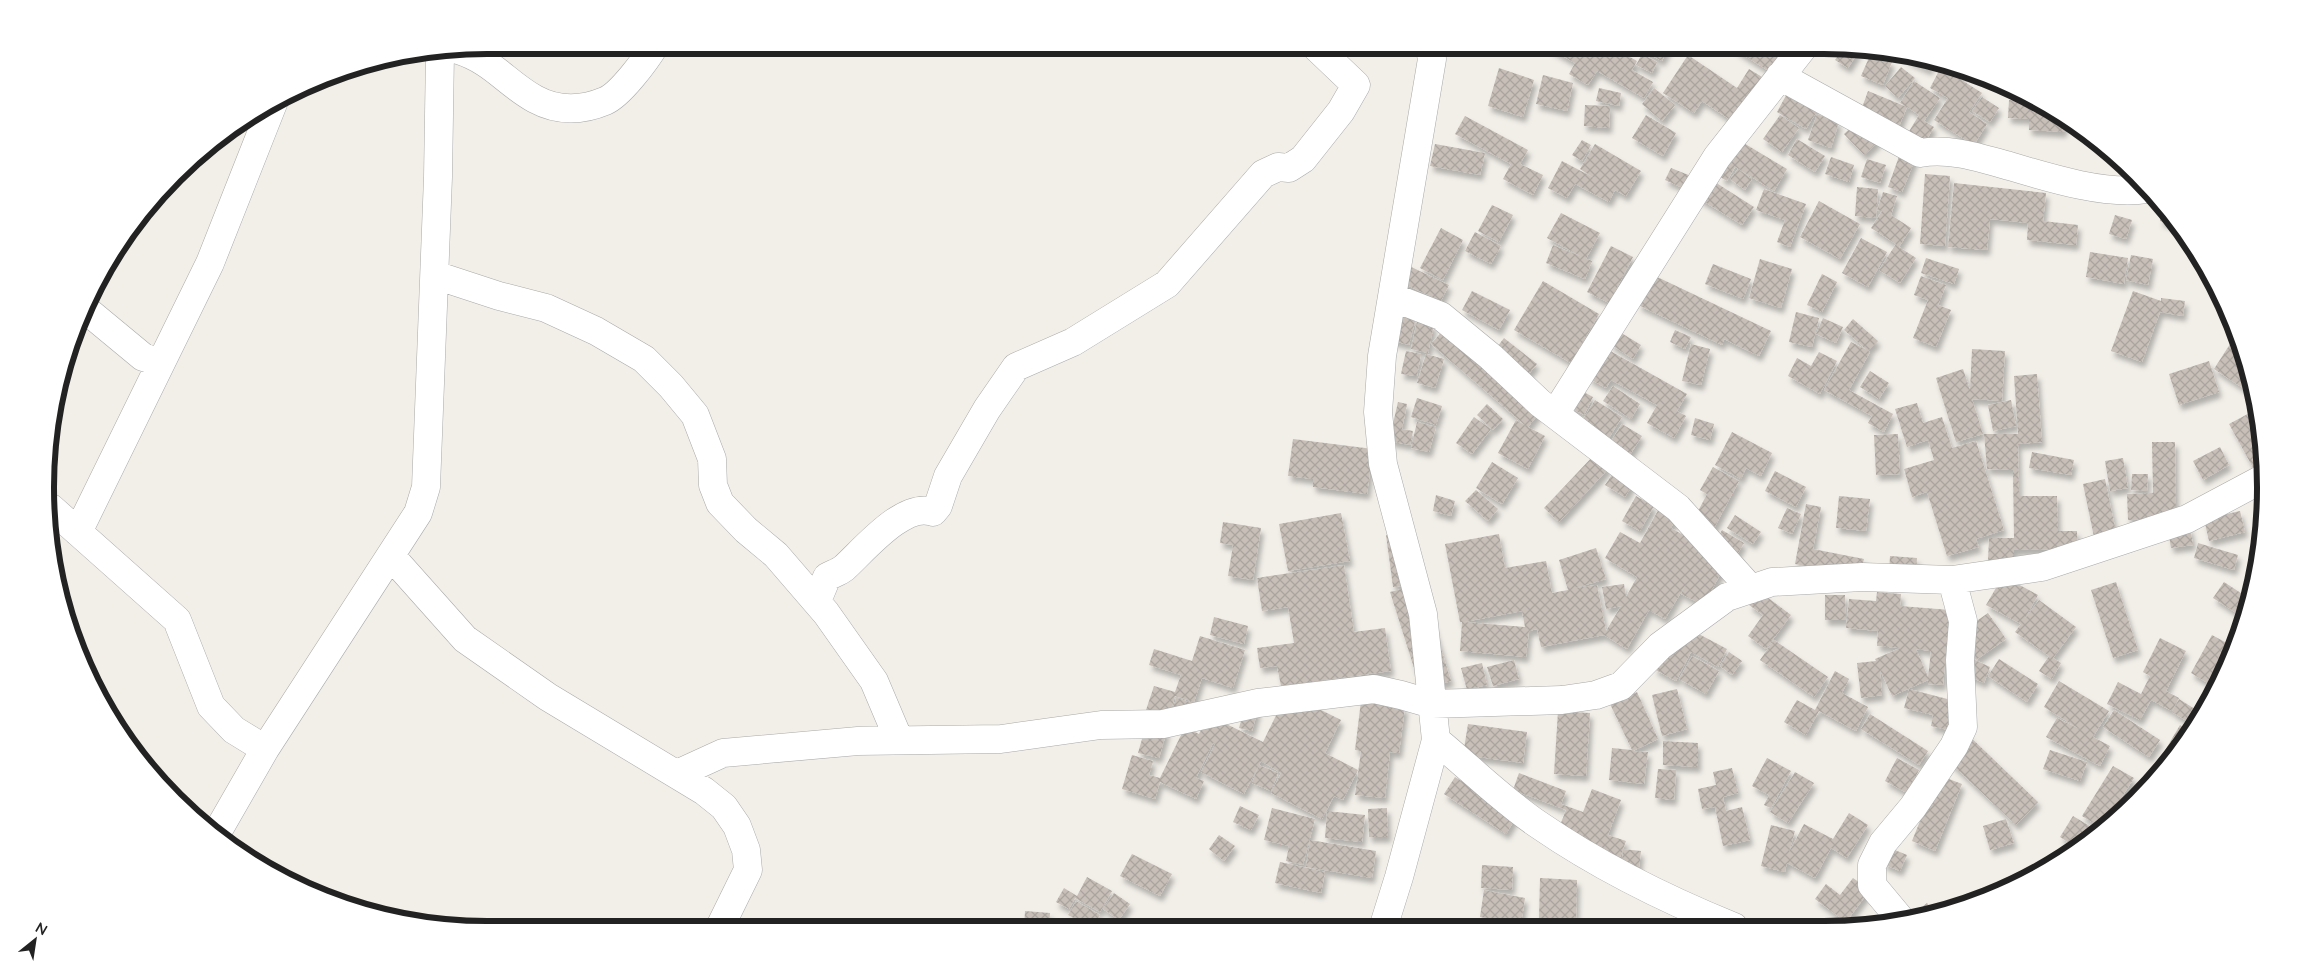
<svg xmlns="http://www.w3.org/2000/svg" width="2311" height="975" font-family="Lato,sans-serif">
  <defs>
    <pattern id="building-cross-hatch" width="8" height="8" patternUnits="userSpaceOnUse" patternTransform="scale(1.25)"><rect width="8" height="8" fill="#c7bfb8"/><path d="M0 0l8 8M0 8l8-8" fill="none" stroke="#aba49e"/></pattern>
    <filter id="shadow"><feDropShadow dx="3" dy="5.5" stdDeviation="2.5" flood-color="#0004"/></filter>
  </defs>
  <rect width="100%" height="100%" fill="#f2efe9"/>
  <!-- building -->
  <path fill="url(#building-cross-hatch)" fill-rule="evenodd" filter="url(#shadow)" d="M1543,45H1613L1612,47L1637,61L1632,70L1653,82L1644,98L1597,71L1588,85L1569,74L1575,63Z
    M1639,45H1670L1662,61L1638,49Z
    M1737,45H1794L1775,75L1734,49Z
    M1843,48L1859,51L1848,68L1835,60Z
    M1871,53L1892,62L1883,85L1861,76Z
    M1642,54L1657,62L1652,73L1636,65Z
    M1688,55L1737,88L1749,69L1767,80L1738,125L1702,101L1694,113L1663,93Z
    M1899,57L1932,63L1929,70Z
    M1942,65L1966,69L1960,79L1982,93L1969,112L1987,124L1974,145L1934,120L1948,98L1930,88Z
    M1901,67L1915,78L1898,98L1885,86Z
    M1499,68L1534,80L1523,117L1488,106Z
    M1543,75L1573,83L1567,111L1536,104Z
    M1914,81L1940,98L1924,121L1934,127L1924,144L1908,133L1919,115L1907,107L1896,134L1858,119L1868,91L1907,107L1900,103Z
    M1599,88L1621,93L1619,106L1596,101Z
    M1654,88L1675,105L1662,121L1642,104Z
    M1789,90L1819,108L1806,129L1777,112Z
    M1982,97L1999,108L1990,122L1972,111Z
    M2031,98L2044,104L2065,119L2064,132L2029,130V119L2008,118L2009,100L2031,102Z
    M1585,105L1610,106L1609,128L1584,126Z
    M1817,114L1839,122L1831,148L1808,140Z
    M1646,115L1676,133L1663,156L1632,138Z
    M1780,115L1799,128L1782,152L1763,139Z
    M1465,116L1528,150L1520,164L1543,175L1533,195L1503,179L1511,164L1455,134Z
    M1859,120L1879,141L1864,155L1844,134Z
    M1797,139L1825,156L1815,172L1788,155Z
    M1582,140L1591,145L1582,161L1572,155Z
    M1742,142L1787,169L1774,191L1734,166L1735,167L1727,181L1720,177Z
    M1435,144L1485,153L1480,175L1430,166Z
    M1595,144L1641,171L1626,196L1615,190L1609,202L1575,184L1567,198L1548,188L1562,161L1596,179L1580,169Z
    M1901,151L1916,157L1902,192L1888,187Z
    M1831,157L1854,165L1849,182L1825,174Z
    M1867,159L1886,165L1880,183L1861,177Z
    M1671,168L1691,176L1685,189L1665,180Z
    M1738,169L1752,179L1745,190L1730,179Z
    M1925,174L1950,176L1945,246L1920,244Z
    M1707,177L1754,207L1742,225L1695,196Z
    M1954,183L2046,193L2043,221L2078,225L2076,245L2027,240L2028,223L1990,219L1987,250L1948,247Z
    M1857,187L1878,189L1876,218L1855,216Z
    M1764,189L1806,204L1790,247L1777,242L1785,220L1756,210Z
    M1883,192L1897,196L1891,215L1911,228L1899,247L1916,258L1900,283L1879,270L1896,244L1871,228L1882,211L1877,210Z
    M1819,201L1860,224L1840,259L1800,237Z
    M1492,205L1513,215L1499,242L1478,231Z
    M2164,206L2175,219L2174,225L2160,221Z
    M1561,213L1600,233L1586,259L1547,238Z
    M2115,215L2132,220L2126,239L2109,234Z
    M1441,228L1463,240L1443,280L1420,268Z
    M1475,232L1501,246L1491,264L1465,251Z
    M1861,238L1887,252L1868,287L1842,273Z
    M1553,245L1592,261L1585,279L1546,263Z
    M1611,246L1633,257L1609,303L1587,292Z
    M2090,252L2128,258L2124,284L2086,277Z
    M2131,255L2153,259L2148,285L2126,280Z
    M1926,258L1959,269L1954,284L1921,273Z
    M1760,259L1792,269L1781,308L1749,298Z
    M1405,264L1449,285L1441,301L1398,281Z
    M1713,264L1751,279L1743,299L1705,284Z
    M1822,274L1837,282L1822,312L1807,305Z
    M1653,275L1771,331L1759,356L1724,339L1722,345L1638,305Z
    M1921,276L1946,285L1938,305L1951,310L1936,347L1913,338L1928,300L1914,295Z
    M1543,281L1599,314L1571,363L1514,330Z
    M1472,291L1510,310L1499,330L1462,310Z
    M2133,291L2161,301V298L2185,301L2183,316L2160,312L2142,362L2111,351Z
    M1394,311L1416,318L1409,345L1386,339Z
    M1796,312L1819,318L1812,347L1789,342Z
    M1823,318L1843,327L1836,343L1816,334Z
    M1853,319L1878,341L1868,351L1870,352L1849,390L1893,414L1884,432L1868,423L1872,416L1824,390L1851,342L1867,350L1844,330Z
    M1417,321L1434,325L1428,353L1411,349Z
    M1444,329L1540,412L1528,427L1545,436L1528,469L1498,453L1516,420L1526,426L1431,344Z
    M1675,330L1691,337L1685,349L1670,342Z
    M1618,331L1641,345L1633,359L1610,344Z
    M1504,338L1537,364L1523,381L1491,355Z
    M2232,341L2241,348L2251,373L2255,396L2214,369Z
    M1691,344L1710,349L1701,385L1682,381Z
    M1605,348L1687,394L1677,411L1686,416L1674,438L1647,423L1657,405L1611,380L1606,388L1588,378Z
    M1972,349L2005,351L2002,401L1972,399L1983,434L1956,442L1936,378L1963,369L1970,390Z
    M1406,351L1421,354L1417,376L1401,374Z
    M1819,352L1837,361L1820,394L1788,376L1797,358L1811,366Z
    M1426,354L1444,359L1435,388L1417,383Z
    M2209,361L2219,392L2179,405L2169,374Z
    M1870,371L1889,383L1879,399L1860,387Z
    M2037,374L2042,442L2018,444L2019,496H2057L2058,531H2077L2078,549L2014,550V561H1988L1989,538H2014L2013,470L1987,469L1984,434H2018L2014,376Z
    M1613,386L1640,404L1631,419L1603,401Z
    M1576,388L1593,397L1584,415L1567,406Z
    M1417,398L1442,406L1436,425L1411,417Z
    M1595,400L1622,417L1604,446L1577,429Z
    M2011,400L2016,426L1993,431L1988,405Z
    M1398,402L1407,404L1402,429L1413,431L1410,445L1389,441Z
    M1917,403L1923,423L1942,417L1952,448L1976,441L2004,530L1976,539L1979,547L1947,556L1927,492L1912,497L1904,469L1934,460L1928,440L1907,447L1895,409Z
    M1487,404L1503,419L1493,430L1477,415Z
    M2257,409L2265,458V471L2257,475L2229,424Z
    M1474,417L1491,429L1472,454L1456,443Z
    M1695,418L1714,424L1710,440L1691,435Z
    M1417,422L1436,427L1429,452L1411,448Z
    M1622,424L1642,436L1626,461L1606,449Z
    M1732,432L1772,453L1761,476L1746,468L1741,479L1715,465Z
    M1898,434L1900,474L1876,475L1874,435Z
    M1293,439L1373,449L1367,494L1313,487V479L1288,476Z
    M2152,442H2175L2176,519L2128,520L2127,494L2153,493Z
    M2220,447L2229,465L2203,480L2193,461Z
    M2032,452L2074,460L2071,475L2029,468Z
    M1595,454L1609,468L1559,522L1544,508Z
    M2123,458L2128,488L2110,491L2105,461Z
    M1492,462L1518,478L1502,504L1476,488Z
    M1713,467L1739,481L1712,532L1693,521L1707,494L1700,490Z
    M1615,470L1634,482L1625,497L1605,485Z
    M1775,471L1806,487L1796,507L1765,491Z
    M2132,474H2148L2147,491L2131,490Z
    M2105,479L2116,532L2094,537L2083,484Z
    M1476,490L1498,509L1488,521L1465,501Z
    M1436,495L1455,501L1451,516L1433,511Z
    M1636,496L1654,506L1640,531L1622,521Z
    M1839,496L1870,499L1866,531L1836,528Z
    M1806,504L1821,507L1813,549L1864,559L1860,576L1795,564Z
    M1661,505L1678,515L1671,528L1706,548L1702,555L1724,567L1704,605L1681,594L1686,584L1665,619L1649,610L1627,649L1604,635L1541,647L1537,629L1529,631L1526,657L1460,651L1462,622H1460L1445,544L1499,534L1505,568L1546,561L1552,593L1568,590L1559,560L1596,548L1606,579L1575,588L1597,585L1606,631L1621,606L1606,609L1602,587L1624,584L1626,597L1637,577L1605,558L1620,532L1640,543ZM1522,611L1525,627L1464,622Z
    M1787,508L1801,514L1792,534L1778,528Z
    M2240,511L2245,532L2209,541L2204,519Z
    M1341,513L1350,561L1288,571L1279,524Z
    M1735,515L1761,532L1753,544L1727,528Z
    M1223,522L1261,528L1253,580L1228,576L1233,545L1220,543Z
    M2190,527L2193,545L2171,548L2168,530Z
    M1722,530L1744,543L1735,558L1713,546Z
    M1403,532L1410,585L1393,587L1386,535Z
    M2198,543L2238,555L2234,570L2194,558Z
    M1890,556L1917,558L1916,575L1889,573Z
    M1344,565L1354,632L1385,628L1391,671L1281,686L1277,666L1260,668L1257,648L1294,643L1288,607L1262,611L1257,578Z
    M2003,576L2038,595L2024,620L2039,600L2076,627L2053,658L2061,663L2052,679L2039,671L2049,656L2015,632L2021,624L1986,605Z
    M2116,582L2138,650L2113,658L2091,590Z
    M2224,582L2250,599L2244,618L2213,598Z
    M1421,584L1451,681L1421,690L1390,592Z
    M1759,591L1791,615L1766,649L1748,636L1763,615L1749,605Z
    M1877,592L1901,594L1900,606L1950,610L1943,685L1928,684V680L1892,696L1880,670L1882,695L1861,698L1857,663L1876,661L1875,659L1900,648L1877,646L1878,631L1846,628L1849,599L1876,601ZM1916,649L1931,651L1928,677Z
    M1825,595H1845L1846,620H1825Z
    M1988,613L2006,639L1976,660L1958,634Z
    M1214,617L1248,626L1244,644L1210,635Z
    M1678,623L1727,649L1718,667L1691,652L1676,681L1654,669Z
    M2212,635L2232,646L2211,685L2191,673Z
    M1200,636L1245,650L1233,688L1202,678L1194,702L1175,696L1169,717L1146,710L1154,686L1175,692L1181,675L1149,665L1154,649L1192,661Z
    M2160,638L2186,651L2166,691L2179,698L2172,711L2151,700L2140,720L2107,704L2118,682L2141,694L2150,676L2143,672Z
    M1774,640L1828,677L1814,697L1760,660Z
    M1729,652L1742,661L1732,675L1720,666Z
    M1692,656L1719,671L1706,694L1679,679Z
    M1973,659L1990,667L1984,683L1966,675Z
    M1999,659L2038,684L2027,702L1988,676Z
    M1514,660L1519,679L1493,686L1487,667Z
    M1482,663L1487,685L1467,690L1461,668Z
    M1835,671L1849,679L1842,693L1868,707L1856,731L1819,711L1806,735L1784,722L1797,700L1815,710Z
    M2059,681L2109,711L2093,737L2110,746L2100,766L2046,737L2057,718L2081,730L2044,707Z
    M1677,689L1687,729L1662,736L1652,695Z
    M1909,689L1955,701L1948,730L1931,726L1933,715L1904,708Z
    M1637,692L1658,739L1633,751L1648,752L1644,784L1609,780L1612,748L1632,750L1610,704Z
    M1287,693L1341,720L1325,753L1358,770L1343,800L1334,796L1322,819L1271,793L1281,773L1261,761L1244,794L1201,772L1215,744L1213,743L1196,778L1204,781L1196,799L1160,782L1155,799L1122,789L1132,755L1153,761L1149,775L1160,778L1185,727L1199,734L1208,715L1263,742Z
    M1176,698L1197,704L1171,716Z
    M2179,699L2198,711L2190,723L2172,712Z
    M1361,701L1405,707L1399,753L1390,752L1385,798L1355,795L1361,751L1355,750Z
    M1245,707L1258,710L1252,731L1239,728Z
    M2114,710L2160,740L2149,757L2103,727Z
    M1558,711L1590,713L1586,776L1554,774Z
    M1870,714L1928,751L1919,765L1861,729Z
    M1468,724L1527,732L1523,763L1463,755Z
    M1146,725L1167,731L1159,758L1138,753Z
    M2180,725L2192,732L2166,763L2160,759Z
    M1963,730L2038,802L2016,825L1941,754Z
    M1663,741L1698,743V767L1663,765Z
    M2050,750L2087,762L2080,781L2043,769Z
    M1767,758L1791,771L1771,808L1764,805L1769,795L1752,786Z
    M1897,758L1919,770L1907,793L1885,781Z
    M1259,765L1278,773L1271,791L1252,783Z
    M2113,766L2134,778L2102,828L2082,816Z
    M1732,768L1738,793L1723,797L1726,811L1742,807L1750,840L1723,846L1715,807L1702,809L1698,789L1716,785L1713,772Z
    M1658,769L1676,770L1674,800L1655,798Z
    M1928,771L1962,784L1935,851L1912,841L1922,816Z
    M1795,772L1814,783L1788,823L1770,812Z
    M1519,773L1566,791L1561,804L1583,812L1592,789L1621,800L1608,835L1626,841L1623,849L1641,851L1638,876L1621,874L1623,849L1616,868L1553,843L1566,810L1513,790Z
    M2145,774L2154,777L2138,794Z
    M1455,777L1517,816L1506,834L1444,794Z
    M1240,806L1259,815L1251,830L1233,822Z
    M1272,808L1315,819L1303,865L1286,861L1289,846L1264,840Z
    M1387,808L1388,837H1369L1368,809Z
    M1327,811L1365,815L1362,842L1325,838Z
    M1849,813L1868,825L1847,858L1831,848L1815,878L1787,863L1785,872L1761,866L1771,825L1795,831L1789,852L1804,824L1833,839Z
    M2073,816L2098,831L2074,846L2060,837Z
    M2006,819L2014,843L1990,850L1983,826Z
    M1219,835L1235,846L1224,861L1209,849Z
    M1310,840L1376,851L1372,878L1306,867Z
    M1890,848L1907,855L1900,871L1883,864Z
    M1132,854L1172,874L1160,896L1120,876Z
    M1280,862L1325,872L1321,893L1275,883Z
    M1482,865L1513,867L1512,890L1481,888Z
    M1087,877L1112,891L1100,912L1075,898L1069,909L1056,902L1064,888L1077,896Z
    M1540,878L1577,880L1576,921L1539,919Z
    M1853,878L1870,890L1846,922L1815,899L1826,884L1840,895Z
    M1484,890L1525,898L1521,924L1480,917Z
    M1114,893L1130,904L1119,920L1103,909Z
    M1076,901L1100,915L1093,928L1068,915Z
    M1927,903L1934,912L1913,918L1911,916Z
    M1025,911L1050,913L1049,928L1024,929Z
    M1256,919L1283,923V928H1255Z"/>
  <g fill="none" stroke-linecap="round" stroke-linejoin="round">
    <defs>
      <path id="minor" d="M458,50C493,61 506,83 535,99C557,111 581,111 605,101C620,95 646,60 655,45
        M1780,76L1920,153C1949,148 1977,157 2006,165C2046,177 2106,196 2147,189
        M435,275L499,296L546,308L596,331L644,359L671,386L695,415L712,459L713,485L720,503L746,530L776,555L826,613L874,681L899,740
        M1392,297L1441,316L1491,357L1540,403L1678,508L1751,589
        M85,309L143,357L159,362
        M1555,414L1717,157L1805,45
        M51,508L177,620L211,706L234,730L265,749
        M78,532L210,263L274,101
        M391,556L465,639L548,697L704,791L724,807L737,826L746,850L748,870L719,929
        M817,601L827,577C832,574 839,572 844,568C864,550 904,501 933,512L938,506L948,476L987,409L1016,367L1073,342L1167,284L1263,174L1278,167L1289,168L1303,159L1341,111L1356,85L1314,45
        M1436,740C1470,768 1503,801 1539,825C1600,867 1665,899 1734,927
        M677,774L723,753L858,741L1001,739L1101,725L1163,724L1258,703L1374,689L1401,695L1432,704L1562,700L1596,695L1621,686L1660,646L1727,597L1772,582L1862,577L1952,580L2042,567L2187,519L2264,478
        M215,836L265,749L418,513L426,487L438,177L440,53
        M1902,921L1872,885V865L1883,843L1913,807L1954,746L1963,727L1960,660L1963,621L1952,580
        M1383,928L1399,877L1436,740L1423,614L1383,464L1378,412L1382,356L1432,59L1429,45"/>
    </defs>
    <!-- minor casing -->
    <use href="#minor" stroke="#a9a9a9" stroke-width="29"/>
    <!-- minor -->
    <use href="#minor" stroke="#fff" stroke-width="28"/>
  </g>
  <!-- crop -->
  <path d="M0 0H2311V975H0ZM487 54H1824A433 433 0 0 1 2257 487V488A433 433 0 0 1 1824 921H487A433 433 0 0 1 54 488V487A433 433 0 0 1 487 54Z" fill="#fff" fill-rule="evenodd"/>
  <path fill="none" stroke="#222" stroke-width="6" d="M487 54H1824A433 433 0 0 1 2257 487V488A433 433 0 0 1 1824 921H487A433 433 0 0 1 54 488V487A433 433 0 0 1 487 54Z"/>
  <!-- north arrow -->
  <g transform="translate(35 940) rotate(30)" stroke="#ffffff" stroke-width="4" paint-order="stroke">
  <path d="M0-4L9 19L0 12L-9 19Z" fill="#222222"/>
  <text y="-8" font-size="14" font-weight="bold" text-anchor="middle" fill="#222222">N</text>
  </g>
</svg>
